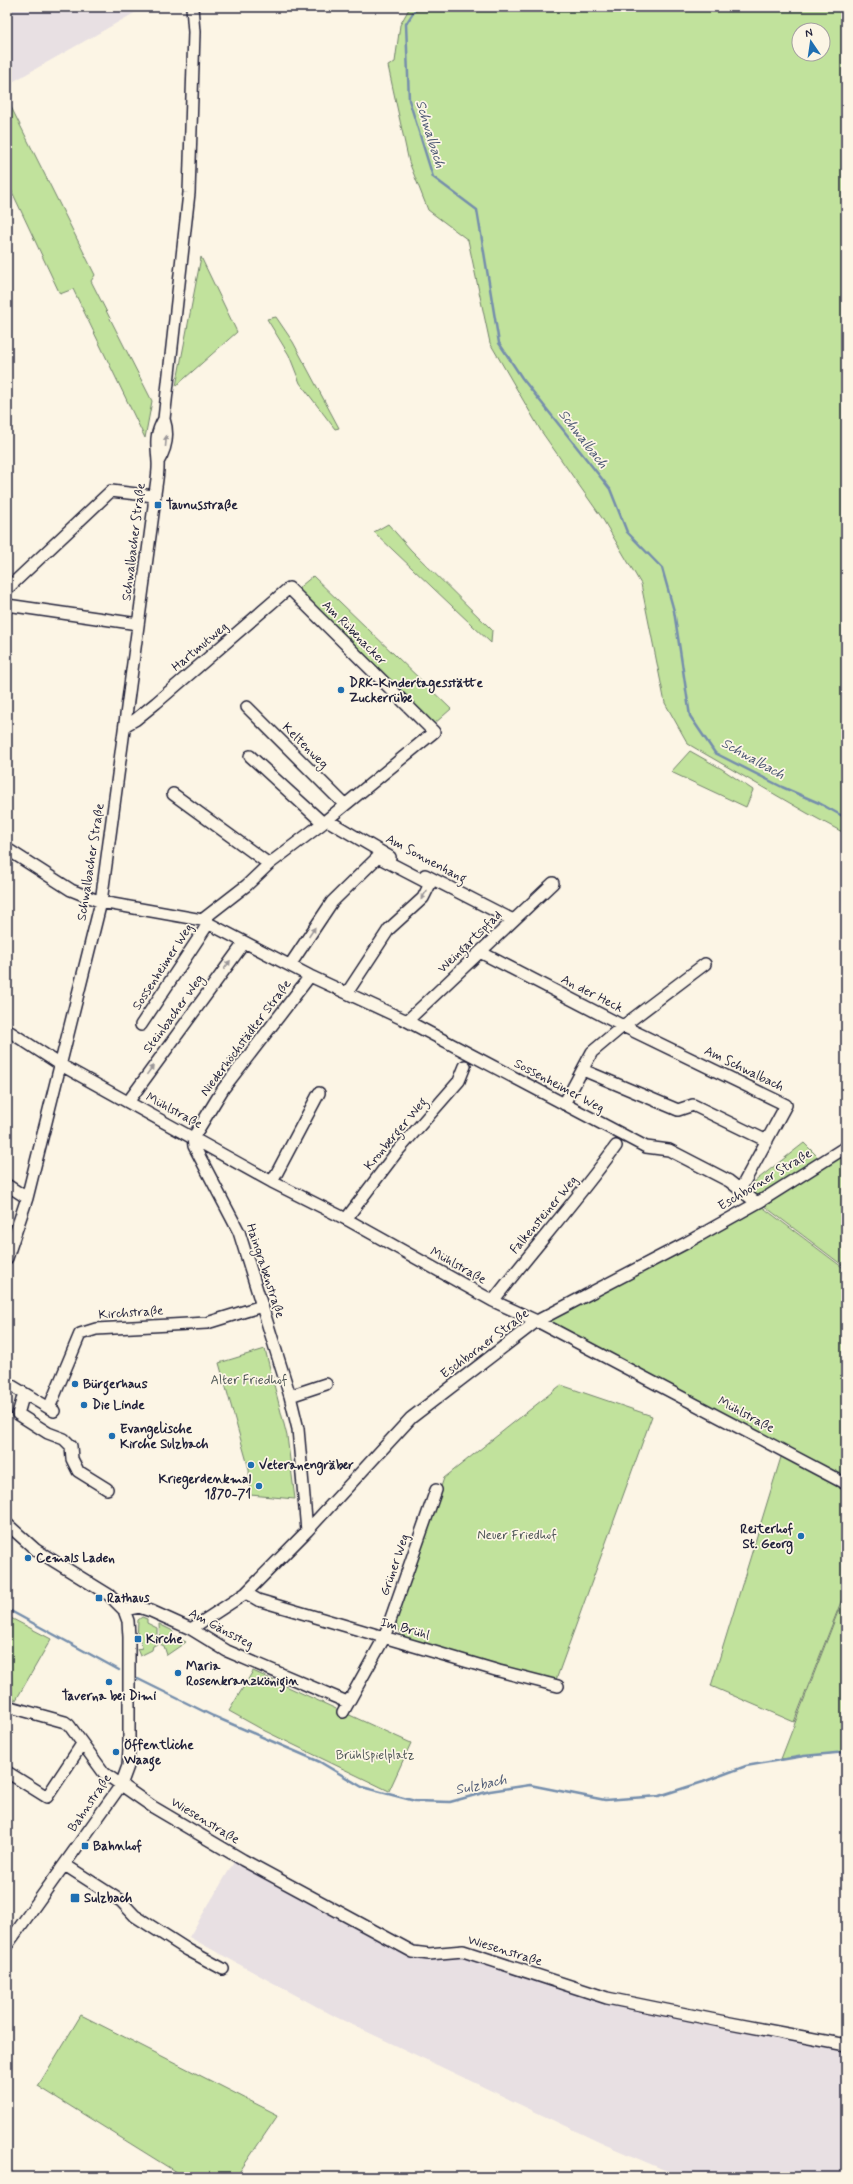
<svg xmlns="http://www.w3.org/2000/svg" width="853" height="2184" font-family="Mynerve,sans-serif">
  <rect width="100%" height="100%" fill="#fcf5e5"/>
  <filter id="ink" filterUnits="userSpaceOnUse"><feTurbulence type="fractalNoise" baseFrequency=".025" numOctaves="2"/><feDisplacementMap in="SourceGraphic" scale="8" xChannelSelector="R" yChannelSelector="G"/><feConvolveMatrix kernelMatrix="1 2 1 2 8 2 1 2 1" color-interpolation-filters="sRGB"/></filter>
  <g filter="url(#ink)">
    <!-- built -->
    <path fill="#e8e0e3" d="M7,7H145L7,85Z
      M240,1852L424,1951L464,1946L594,1990L846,2039V2177H681L601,2143L336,2017L189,1937Z"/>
    <!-- green -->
    <path fill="#c1e29c" stroke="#72826c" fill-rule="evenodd" d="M410,7H846V834L807,813L688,744L665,703L641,584L602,518L541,431L490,343L468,240L428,210L409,162L388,66L395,62L400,25ZM799,30H823V54H799Z
      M7,99L95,275L91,281L152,401L145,438L73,289L60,294L7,181Z
      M201,257L237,332L176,386Z
      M276,317L293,342L339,428L335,429L300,383L289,355L267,319Z
      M388,524L411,550L492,630L491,643L374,532Z
      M313,576L451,709L434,724L296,590Z
      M690,751L722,769L753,790L746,807L671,772Z
      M804,1143L821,1160L761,1199L745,1189Z
      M846,1147V1268L759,1202Z
      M757,1203L846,1270V1589L794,1722L711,1686L782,1454L537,1321Z
      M265,1349L287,1436L295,1499L250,1495L249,1469L219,1363Z
      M561,1385L652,1416L556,1680L403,1639L395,1620L444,1478Z
      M846,1591V1752L781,1759Z
      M7,1616L51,1639L16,1700L7,1696Z
      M142,1617L147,1619V1623L157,1628V1644L153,1646L152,1650L140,1656L137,1649L142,1648L141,1641H137L138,1620Z
      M159,1624L173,1631L172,1635L186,1642L167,1655L164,1646L160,1644Z
      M253,1671L411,1743L389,1791L265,1731L229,1711Z
      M81,2015L278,2115L236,2177H184L38,2086Z"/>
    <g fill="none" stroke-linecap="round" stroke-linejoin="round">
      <!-- stream -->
      <path stroke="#758eac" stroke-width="2.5" d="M417,7L406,24L409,100L433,177L477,210L499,343L522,378L610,489L627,532L662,568L674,611L690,716L715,753L782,787L819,803L846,818
        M7,1609L119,1670
        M138,1679L213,1716L320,1762L362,1787L415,1801L450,1802L490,1791L530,1785L605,1800L659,1796L703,1782L746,1766L804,1756L846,1752"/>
      <defs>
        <path id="minor" d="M158,462C166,449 169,434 164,419
          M7,589L111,491L154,496
          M7,605L138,624
          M247,707L344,804
          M126,725L135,720L156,703L289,588L434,732L323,823L269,864L247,885L202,920
          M250,756L323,823
          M173,794L269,864
          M327,820L390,857
          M7,849L71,890L101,902L202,920L310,976L407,1021L646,1147L669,1150L729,1181L757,1203
          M425,875L513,920
          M480,952L623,1026L786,1105L740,1190
          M290,965L332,902L378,857L430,884L423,898L389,929L347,993
          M407,1021L553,883
          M141,1025L208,924
          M7,1030L61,1065L272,1182L346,1219L493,1301L537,1321L846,1484
          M583,1070L678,1110L693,1105L767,1141
          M128,1102L244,943
          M564,1104L592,1052L623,1026L705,964
          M272,1182L319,1093
          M7,1185L27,1198
          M346,1219L396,1153L459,1081L465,1066
          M7,1258L27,1198L101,902L154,506C154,492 159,476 158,462C157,444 154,436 164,419L189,193L194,32L192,7
          M493,1301C533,1249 577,1200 616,1146
          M7,1383L54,1411
          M24,1393L18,1414L48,1433L64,1439L71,1446L72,1459L78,1471L107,1489
          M290,1396L326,1384
          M49,1408L80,1334L96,1329L207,1323L262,1306
          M7,1524L36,1550L109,1595L124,1610L128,1621L129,1637V1748L128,1766L121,1785L7,1945
          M307,1531L298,1429L290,1396L239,1232L194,1146L193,1138L223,1089L310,976
          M246,1593L258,1600L499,1671L558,1686
          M124,1610L139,1607L151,1611L191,1629L227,1651L347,1702
          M191,1629L246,1593L307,1531L411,1418L537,1321L686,1243L759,1202L846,1147
          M7,1706L65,1722L69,1725L104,1773L153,1807L243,1860L413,1952L429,1954L463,1951L607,1998L730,2023L846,2045
          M343,1712L384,1638L436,1490
          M7,1772L47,1797L82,1744
          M65,1865L121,1901L135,1916L188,1950L223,1969"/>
      </defs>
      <!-- minor casing -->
      <use href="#minor" stroke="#22223b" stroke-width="14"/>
      <!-- minor -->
      <use href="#minor" stroke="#fcf5e5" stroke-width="11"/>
    </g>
    <!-- one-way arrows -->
    <defs><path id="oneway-solid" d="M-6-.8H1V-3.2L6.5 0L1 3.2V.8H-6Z"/></defs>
    <g fill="#9a9698">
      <use href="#oneway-solid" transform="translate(166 441) rotate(-85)"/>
      <use href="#oneway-solid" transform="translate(424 895) rotate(123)"/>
      <use href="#oneway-solid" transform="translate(312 932) rotate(-56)"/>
      <use href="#oneway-solid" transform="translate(227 965) rotate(-54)"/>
      <use href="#oneway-solid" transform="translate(150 1070) rotate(-54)"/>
    </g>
  </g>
  <!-- markers -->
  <g fill="#1f6fb2" stroke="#fcf5e5" stroke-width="1.5">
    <rect x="154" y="501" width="8" height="8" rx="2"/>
    <circle cx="341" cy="690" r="4"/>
    <circle cx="75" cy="1384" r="4"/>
    <circle cx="84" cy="1405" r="4"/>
    <circle cx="112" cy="1436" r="4"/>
    <circle cx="251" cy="1465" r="4"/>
    <circle cx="259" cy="1486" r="4"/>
    <circle cx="801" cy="1536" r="4"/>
    <circle cx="28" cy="1558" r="4"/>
    <rect x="95" y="1594" width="8" height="8" rx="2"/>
    <rect x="134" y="1635" width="8" height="8" rx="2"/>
    <circle cx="178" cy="1673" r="4"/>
    <circle cx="109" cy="1682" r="4"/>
    <circle cx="116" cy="1752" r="4"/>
    <rect x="81" y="1842" width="8" height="8" rx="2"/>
    <rect x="70" y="1893" width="10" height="10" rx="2"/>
  </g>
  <g text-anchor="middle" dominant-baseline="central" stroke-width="3.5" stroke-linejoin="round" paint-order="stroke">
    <!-- poi labels -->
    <g font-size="13" font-weight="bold" fill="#22223b" stroke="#fcf5e5" text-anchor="start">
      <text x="166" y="505">Taunusstraße</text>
      <text x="349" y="683">DRK-Kindertagesstätte<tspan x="349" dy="15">Zuckerrübe</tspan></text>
      <text x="83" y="1384">Bürgerhaus</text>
      <text x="92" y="1405">Die Linde</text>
      <text x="120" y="1429">Evangelische<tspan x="120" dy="15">Kirche Sulzbach</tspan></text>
      <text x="259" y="1465">Veteranengräber</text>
      <text x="251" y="1479" text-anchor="end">Kriegerdenkmal<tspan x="251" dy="15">1870-71</tspan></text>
      <text x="793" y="1529" text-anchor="end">Reiterhof<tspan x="793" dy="15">St. Georg</tspan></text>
      <text x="36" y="1558">Cemals Laden</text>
      <text x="107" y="1598">Rathaus</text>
      <text x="146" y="1639">Kirche</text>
      <text x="186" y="1666">Maria<tspan x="186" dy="15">Rosenkranzkönigin</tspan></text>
      <text x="109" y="1696" text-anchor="middle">Taverna bei Dimi</text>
      <text x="124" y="1745">Öffentliche<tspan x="124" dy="15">Waage</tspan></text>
      <text x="93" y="1846">Bahnhof</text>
      <text x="84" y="1898">Sulzbach</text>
    </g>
    <!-- street labels -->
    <g font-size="13" fill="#22223b" stroke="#fcf5e5">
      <text transform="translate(134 542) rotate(-83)">Schwalbacher Straße</text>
      <text transform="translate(354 633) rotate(45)">Am Rübenacker</text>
      <text transform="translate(200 647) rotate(-40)">Hartmutweg</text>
      <text transform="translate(305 746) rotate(45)">Keltenweg</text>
      <text transform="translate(426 859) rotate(28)">Am Sonnenhang</text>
      <text transform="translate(91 862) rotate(-81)">Schwalbacher Straße</text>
      <text transform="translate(470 942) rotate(-44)">Weingartspfad</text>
      <text transform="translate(163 967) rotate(-57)">Sossenheimer Weg</text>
      <text transform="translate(592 994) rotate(27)">An der Heck</text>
      <text transform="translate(174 1014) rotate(-54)">Steinbacher Weg</text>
      <text transform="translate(246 1038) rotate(-53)">Niederhöchstädter Straße</text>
      <text transform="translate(744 1069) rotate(26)">Am Schwalbach</text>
      <text transform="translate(559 1086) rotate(28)">Sossenheimer Weg</text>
      <text transform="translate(174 1111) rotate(28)">Mühlstraße</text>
      <text transform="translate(396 1134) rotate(-50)">Kronberger Weg</text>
      <text transform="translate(765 1180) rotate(-31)">Eschborner Straße</text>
      <text transform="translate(544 1215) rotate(-50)">Falkensteiner Weg</text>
      <text transform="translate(458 1266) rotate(29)">Mühlstraße</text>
      <text transform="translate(265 1271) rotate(72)">Haingrabenstraße</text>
      <text transform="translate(131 1313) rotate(-4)">Kirchstraße</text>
      <text transform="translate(485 1344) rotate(-37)">Eschborner Straße</text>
      <text transform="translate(746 1415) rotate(28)">Mühlstraße</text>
      <text transform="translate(395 1565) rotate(-71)">Grüner Weg</text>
      <text transform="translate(221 1629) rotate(28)">Am Gänssteg</text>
      <text transform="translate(405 1629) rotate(16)">Im Brühl</text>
      <text transform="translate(90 1803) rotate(-56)">Bahnstraße</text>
      <text transform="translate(205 1821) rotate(31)">Wiesenstraße</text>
      <text transform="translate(505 1951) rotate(17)">Wiesenstraße</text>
    </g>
    <!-- park labels -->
    <g font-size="13" fill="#4a5253" stroke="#fcf5e5">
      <text x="249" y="1380">Alter Friedhof</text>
      <text x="517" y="1535">Neuer Friedhof</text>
      <text x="375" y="1755">Brühlspielplatz</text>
    </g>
    <!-- water labels -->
    <g font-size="14" font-style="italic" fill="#4c5874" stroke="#fcf5e5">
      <text transform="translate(430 134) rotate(73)">Schwalbach</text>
      <text transform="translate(583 439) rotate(52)">Schwalbach</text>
      <text transform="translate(753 759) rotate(29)">Schwalbach</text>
      <text transform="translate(481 1785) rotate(-12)">Sulzbach</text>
    </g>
  </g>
  <!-- margin -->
  <rect width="853" height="2184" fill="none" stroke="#fcf5e5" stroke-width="24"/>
  <rect x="12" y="12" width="829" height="2160" fill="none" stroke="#22223b" stroke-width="1.5" filter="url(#ink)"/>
  <!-- north arrow -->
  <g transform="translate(811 42) rotate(347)"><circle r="19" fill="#fcf5e5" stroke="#a5a1a1"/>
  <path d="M0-3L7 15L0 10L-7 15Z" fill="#1f6fb2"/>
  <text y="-6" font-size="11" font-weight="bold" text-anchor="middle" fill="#22223b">N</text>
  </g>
</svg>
